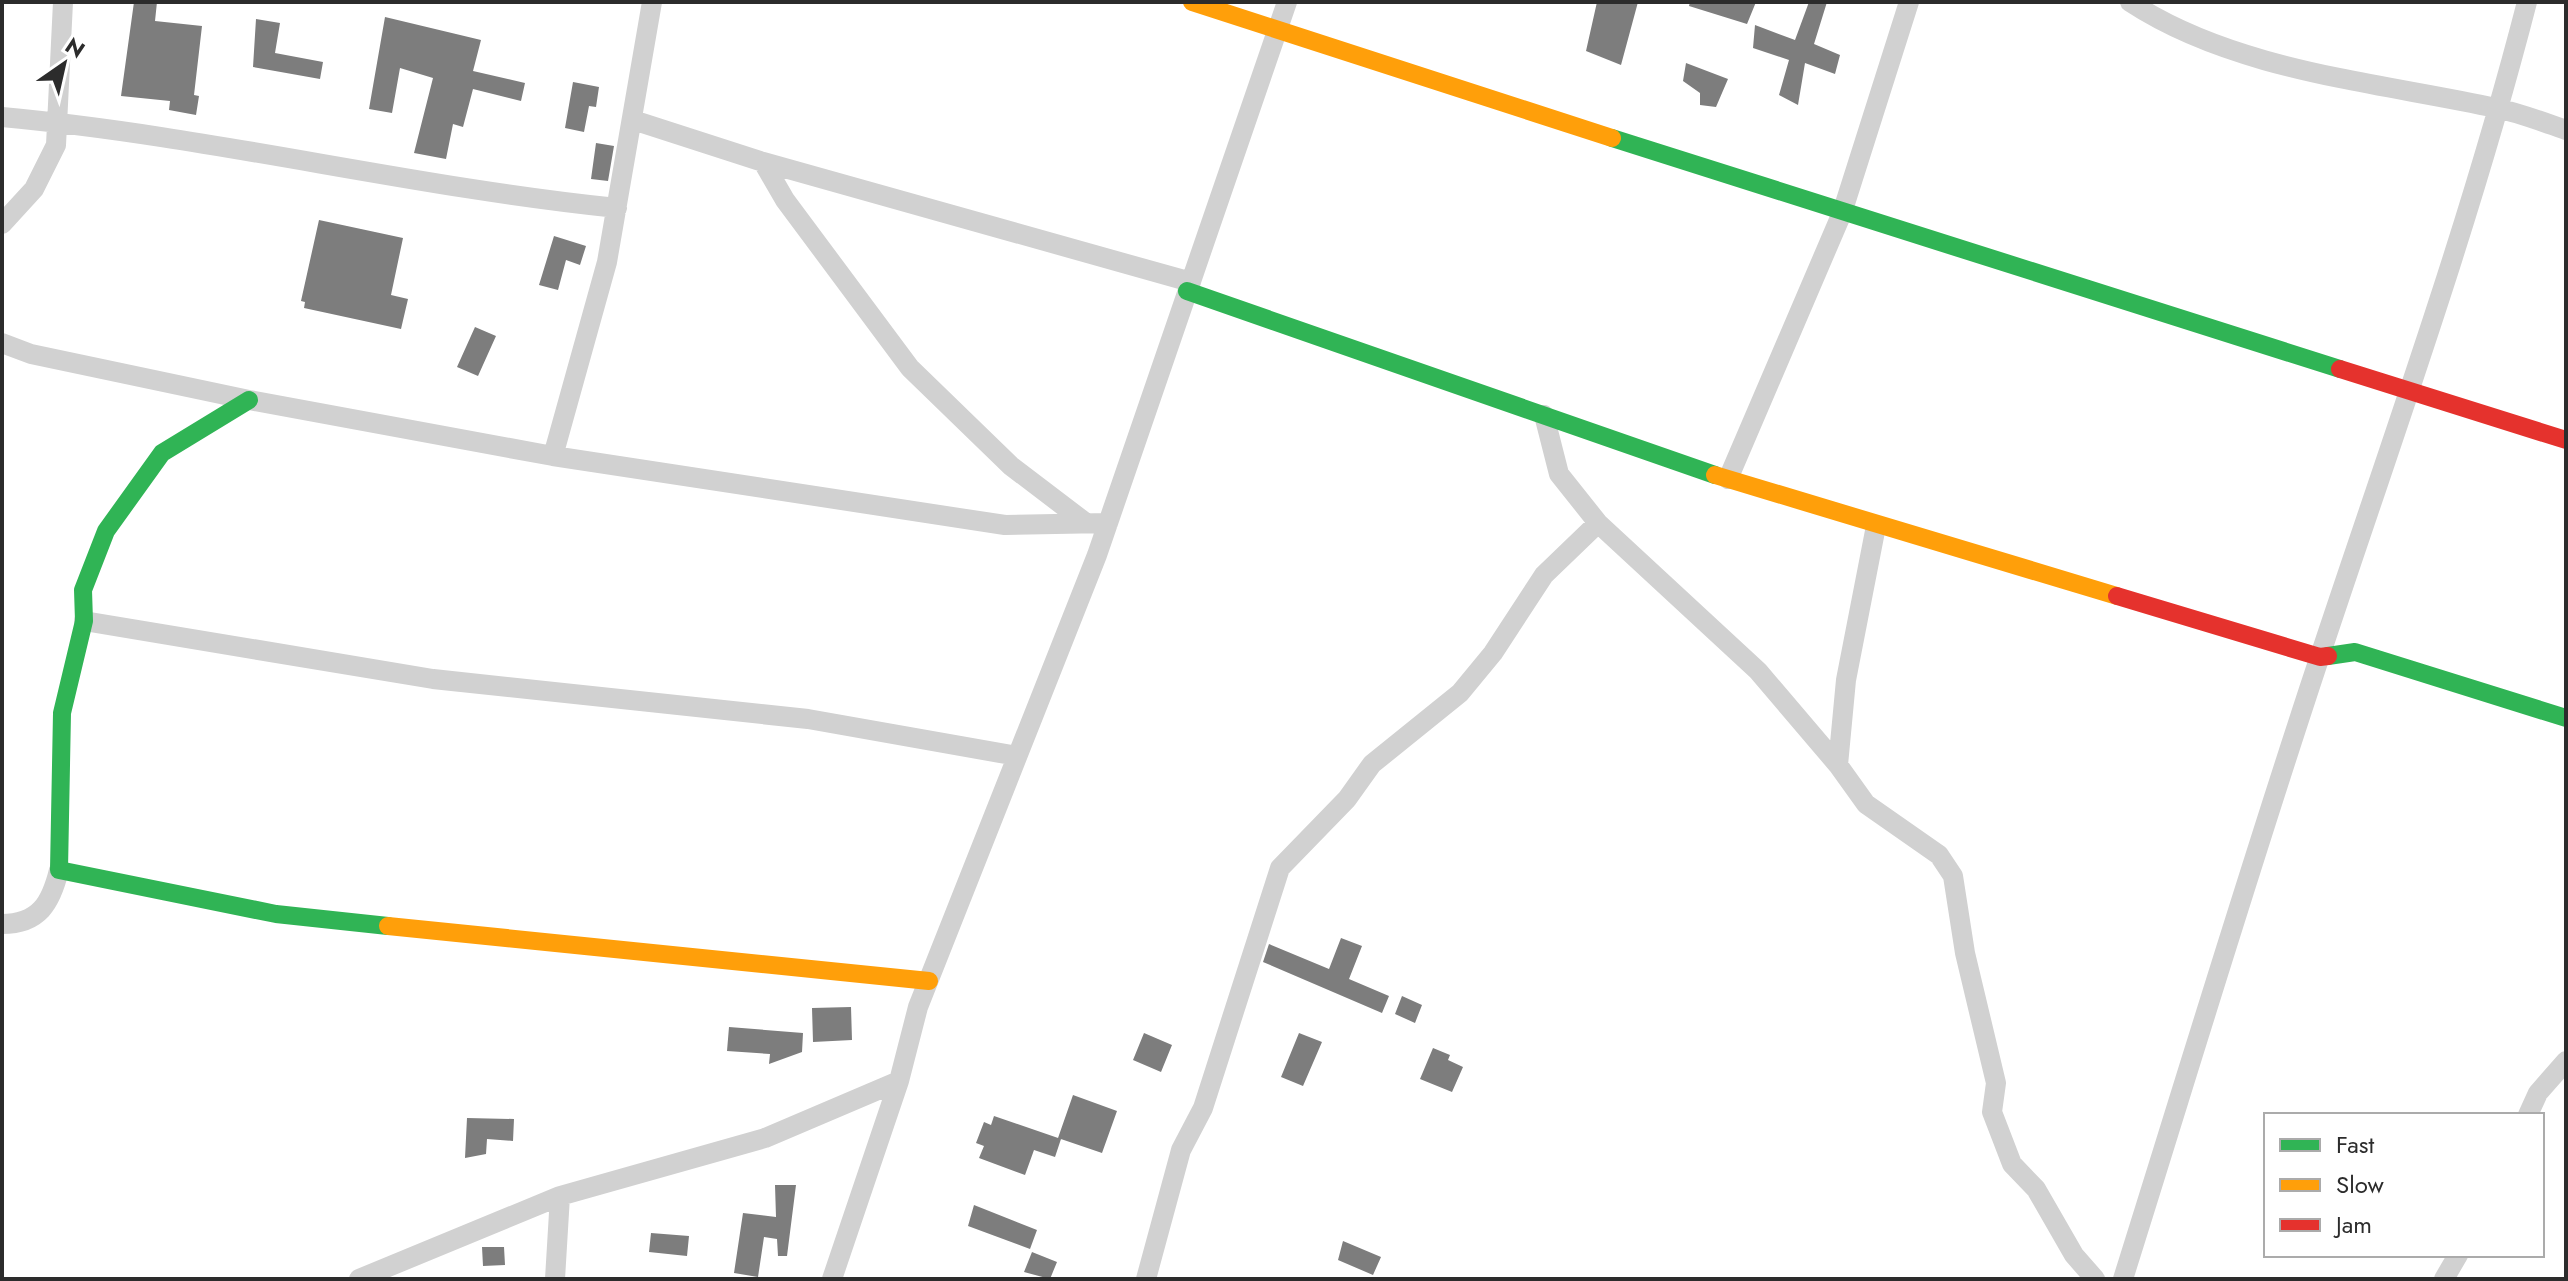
<svg xmlns="http://www.w3.org/2000/svg" width="2568" height="1281" font-family="Jost,sans-serif">
  <rect width="100%" height="100%" fill="#fff"/>
  <!-- building -->
  <path fill="#7d7d7d" d="M134,2H157L155,21L202,26L194,95L199,96L196,115L169,110L170,101L121,96Z
    M1597,2H1638L1621,65L1586,51Z
    M1690,2H1756L1747,24L1689,6Z
    M1809,2H1827L1814,44L1840,55L1835,74L1805,63L1798,105L1779,95L1789,60L1753,48L1755,25L1795,40Z
    M385,17L481,40L473,71L525,83L521,101L473,89L463,127L453,124L446,159L414,153L433,78L400,68L392,113L369,109Z
    M256,19L280,23L275,53L323,62L320,79L253,67Z
    M1686,63L1728,79L1716,107L1700,105V93L1683,81Z
    M573,82L599,87L596,107L589,106L584,132L565,128Z
    M596,143L614,146L608,181L591,179Z
    M319,220L403,238L391,295L408,299L401,329L304,308L305,302L301,301Z
    M554,236L586,246L580,265L566,260L558,290L539,285Z
    M475,327L496,336L478,376L457,367Z
    M1341,938L1362,946L1349,979L1389,996L1382,1013L1263,962L1269,944L1329,969Z
    M1402,996L1422,1005L1415,1023L1395,1014Z
    M851,1007L852,1040L813,1042L812,1008Z
    M729,1027L803,1033L802,1052L769,1064L770,1054L727,1051Z
    M1144,1033L1172,1045L1161,1072L1133,1060Z
    M1299,1033L1322,1042L1303,1086L1281,1077Z
    M1433,1048L1450,1055L1448,1060L1463,1067L1452,1092L1420,1079Z
    M1073,1095L1117,1111L1102,1153L1058,1138Z
    M994,1116L1061,1139L1055,1157L1034,1150L1025,1175L979,1158L984,1146L976,1143L984,1122L991,1125Z
    M467,1118L514,1119L513,1141L487,1139L486,1154L465,1158Z
    M775,1185H796L787,1256H778L777,1239L764,1237L758,1277L734,1273L743,1213L776,1217Z
    M974,1205L1037,1230L1030,1249L968,1226Z
    M651,1233L689,1236L687,1256L649,1252Z
    M1343,1241L1381,1257L1373,1275L1338,1260Z
    M482,1247H504L505,1265L483,1266Z
    M1032,1252L1057,1262L1050,1279L1024,1272Z"/>
  <g fill="none" stroke-linecap="round" stroke-linejoin="round">
    <!-- street -->
    <path stroke="#d1d1d1" stroke-width="20" d="M2130,2C2235,71 2376,82 2496,108C2520,113 2543,122 2566,130
      M2,117C209,136 411,187 617,208
      M633,120L763,162L1191,282
      M763,162L785,200L910,368L1011,466L1086,523
      M2,224L34,189L56,145L63,2
      M2,343L31,354L249,400L553,456L1005,525L1108,523
      M1544,415L1559,474L1598,523L1758,671L1838,765
      M553,456L607,262L652,2
      M1728,479L1842,213L1909,2
      M1876,526L1846,680L1838,765L1866,804L1939,855L1953,876L1965,953L1996,1083L1992,1112L2012,1164L2036,1189L2074,1255L2095,1279
      M84,621L433,679L808,719L1017,756
      M2,924C39,924 51,903 59,870
      M2528,1115L2538,1093L2566,1061
      M359,1279L560,1196L765,1138L899,1081
      M555,1279L560,1196
      M832,1279L899,1081L918,1007L1097,555L1287,2
      M1146,1279L1181,1150L1203,1108L1280,868L1347,799L1372,764L1460,693L1493,653L1544,575L1598,523
      M2123,1279C2188,1072 2251,863 2320,656C2392,439 2470,224 2527,2
      M2444,1279L2458,1255"/>
    <!-- fast -->
    <path stroke="#30b455" stroke-width="18" d="M1612,138L2340,369
      M1187,291L1715,475
      M249,400L162,453L106,531L83,590L84,621L62,713L59,870L276,914L388,926
      M2328,656L2355,652L2566,718"/>
    <!-- slow -->
    <path stroke="#ff9f0a" stroke-width="18" d="M1192,2L1612,138
      M1715,475L2117,596
      M388,926L929,981"/>
    <!-- jam -->
    <path stroke="#e5322d" stroke-width="18" d="M2340,369L2566,440
      M2117,596L2320,657L2328,656"/>
  </g>
  <!-- border -->
  <rect width="2568" height="1281" fill="none" stroke="#2c2c2c" stroke-width="8"/>
  <!-- legend -->
  <rect x="2264" y="1113" width="280" height="144" fill="#ffffff" stroke="#ababab" stroke-width="2"/>
  <rect x="2280" y="1139" width="40" height="12" fill="#30b455" stroke="#ababab" stroke-width="2"/>
  <text x="2336" y="1153" font-size="24" fill="#2c2c2c">Fast</text>
  <rect x="2280" y="1179" width="40" height="12" fill="#ff9f0a" stroke="#ababab" stroke-width="2"/>
  <text x="2336" y="1193" font-size="24" fill="#2c2c2c">Slow</text>
  <rect x="2280" y="1219" width="40" height="12" fill="#e5322d" stroke="#ababab" stroke-width="2"/>
  <text x="2336" y="1233" font-size="24" fill="#2c2c2c">Jam</text>
  <!-- north arrow -->
  <g transform="translate(64 64) rotate(34)" stroke="#ffffff" stroke-width="6" paint-order="stroke">
  <path d="M0-6L14 30L0 20L-14 30Z" fill="#2c2c2c"/>
  <text y="-12" font-size="22" font-weight="bold" text-anchor="middle" fill="#2c2c2c">N</text>
  </g>
</svg>
